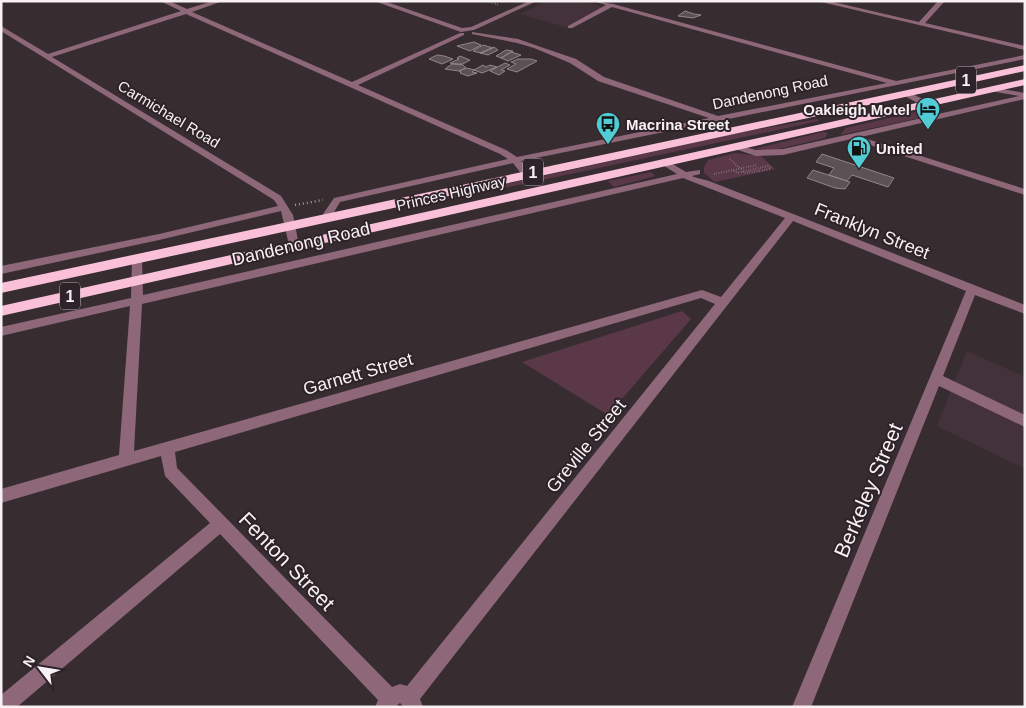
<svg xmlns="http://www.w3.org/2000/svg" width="1026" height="708" font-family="Arial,sans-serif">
  <rect width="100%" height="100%" fill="#372d31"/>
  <!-- built -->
  <path fill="#43323a" d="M546,1H583L609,9L572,29L521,14Z
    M967,351L1025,377V469L937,426Z"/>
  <!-- green -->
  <path fill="#5a3847" d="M919,111L927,113L924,117L840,135L846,128Z
    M817,119L819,121L476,194L444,198L737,133Z
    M823,132L828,133L825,138L770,151L754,149Z
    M735,153L761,156L775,169L715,182L704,173V167L708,160Z
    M651,172L655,176L614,187L608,181Z
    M682,311L691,319L608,415L522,362Z"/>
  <!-- building -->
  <path fill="#5c5155" stroke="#91858a" d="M685,11L694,14L701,15L693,18L678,16Z
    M474,42L481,45L470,51L457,46Z
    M483,45L493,48L481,53L473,51Z
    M494,47L498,50L488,55L480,53Z
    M506,50L513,51L501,58L496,56Z
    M511,52L521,55L508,61L501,58Z
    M437,55L444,56L453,59L442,64L429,59Z
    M460,56L470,60L461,65L450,63L459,59L457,58Z
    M518,59H531L537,61L517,72L507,69L516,64L511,62Z
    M505,63L510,65L501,70L505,71L499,75L490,71Z
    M452,64H462L466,68L459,71L445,69Z
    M483,65L486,67L490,65L497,67L482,73L474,70Z
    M466,68L475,70L472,72L477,73L468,76L460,73L461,72L459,71Z
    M822,154L894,178L888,187L852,175L847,181L829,175L834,168L816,162Z
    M813,170L847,181L850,182L845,189L835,188L807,178Z"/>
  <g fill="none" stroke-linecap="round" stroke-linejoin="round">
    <!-- path-far1 -->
    <path stroke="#9f969a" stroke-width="2" stroke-dasharray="0.5 2" stroke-linecap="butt" d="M488,1L499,5
      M730,159L745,173L771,169
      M734,171L737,173L768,166L770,168
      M714,174L757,165"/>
    <!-- path -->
    <path stroke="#9f969a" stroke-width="2.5" stroke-dasharray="1 3" stroke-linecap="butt" d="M295,205L323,200"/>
    <!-- minor -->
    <path fill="#8e6878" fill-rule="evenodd" d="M160,1H169L187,9L213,1H223L192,12L352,82L460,33H464V35L358,85L506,150L517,157L709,118L598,81L570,63L534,48L517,43L472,34V32L518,39L538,46L576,59L604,77L718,116L887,83L612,7L572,28H568V26L606,5L593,1L613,4L896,81L1025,55V59L521,161L531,174L526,177L523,176L513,163L340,202L330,219L326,220L321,217L334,198L508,159L500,154L186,14L52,57L281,196L293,215L299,245L298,247H290L289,245L281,211L159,240L1,274V266L159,234L278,206L274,200L1,31V26L48,54L181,11Z
      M374,1H384L462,28L471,27L529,1H537L474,30L461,32Z
      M817,1H829L919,22L938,1H945L925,23L1025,46V50Z
      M990,87L1025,93V99L861,137L1025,189V195L851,139L783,155L756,156L729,147L733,144L756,150L783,149L931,116L923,106L903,95L902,93L906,91L929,102L938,114L1019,96L990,91Z
      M664,159L686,172L700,170V174L692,176L694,177L709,181L1025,305V314L975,295L943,376L1025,415V427L939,386L811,707H792L966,291L793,221L420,699L423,707H404L400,703L395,707H375L378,700L220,534L17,707H1V695L210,523L165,476L161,456L1,503V489L119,455L130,306L1,336V327L131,298L132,258L137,254L142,258L143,295L677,174L661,164V160ZM683,178L785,218L721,297L702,290L134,451L142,304ZM701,298L715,304L407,686L400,684L392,687L177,468L175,452Z"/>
    <!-- highway -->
    <path fill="#f9c0d8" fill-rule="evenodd" d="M1025,65V71L1,293V283Z
      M1025,79V85L1,316V306Z"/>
  </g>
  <!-- icons -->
  <defs>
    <symbol id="hotel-pin" viewBox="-11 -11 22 30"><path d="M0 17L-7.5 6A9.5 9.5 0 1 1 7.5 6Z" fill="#51ccd4" stroke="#2d2328"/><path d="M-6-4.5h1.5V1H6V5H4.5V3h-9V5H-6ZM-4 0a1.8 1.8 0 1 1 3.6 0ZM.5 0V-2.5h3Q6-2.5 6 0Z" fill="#111"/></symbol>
    <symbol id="bus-pin" viewBox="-11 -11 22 30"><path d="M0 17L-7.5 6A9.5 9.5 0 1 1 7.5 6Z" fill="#51ccd4" stroke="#2d2328"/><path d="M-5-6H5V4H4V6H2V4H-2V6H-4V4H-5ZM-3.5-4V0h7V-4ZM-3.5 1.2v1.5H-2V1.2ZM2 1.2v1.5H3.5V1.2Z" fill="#111"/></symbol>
    <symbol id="fuel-pin" viewBox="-11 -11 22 30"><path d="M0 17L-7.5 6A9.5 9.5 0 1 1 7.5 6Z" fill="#51ccd4" stroke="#2d2328"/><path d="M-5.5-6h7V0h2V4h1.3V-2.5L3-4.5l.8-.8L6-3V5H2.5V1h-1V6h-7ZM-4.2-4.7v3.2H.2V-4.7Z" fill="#111"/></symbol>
  </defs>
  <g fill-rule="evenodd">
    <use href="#hotel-pin" x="914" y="95" width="28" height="38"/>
    <use href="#bus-pin" x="594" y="110" width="28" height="38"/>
    <use href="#fuel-pin" x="845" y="134" width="28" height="38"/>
  </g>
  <g text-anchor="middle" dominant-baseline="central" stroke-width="4" stroke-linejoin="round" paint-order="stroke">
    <!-- far-street labels -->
    <g font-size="15" fill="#f8f1f4" stroke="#2d2328">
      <text transform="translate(770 92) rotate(-12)">Dandenong Road</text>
      <text transform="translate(169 114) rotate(31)">Carmichael Road</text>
      <text transform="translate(451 193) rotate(-13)">Princes Highway</text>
    </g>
    <!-- far-poi labels -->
    <g font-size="15" font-weight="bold" fill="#f8f1f4" stroke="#2d2328" text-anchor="start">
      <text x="910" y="109" text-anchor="end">Oakleigh Motel</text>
      <text x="626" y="124">Macrina Street</text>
      <text x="876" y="148">United</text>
    </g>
    <!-- shield labels -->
    <g fill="#2d2328" stroke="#bbb3b7" stroke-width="1">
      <rect x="956" y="66.5" width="20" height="27" rx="4"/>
      <rect x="523" y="158.5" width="20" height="27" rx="4"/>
      <rect x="60" y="282.5" width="20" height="27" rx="4"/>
    </g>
    <g font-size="16" font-weight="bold" fill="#f8f1f4">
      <text x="966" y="80">1</text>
      <text x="533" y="172">1</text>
      <text x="70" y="296">1</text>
    </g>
    <!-- street labels -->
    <g font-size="18" fill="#f8f1f4" stroke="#2d2328">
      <text transform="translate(872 231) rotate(22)">Franklyn Street</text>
      <text transform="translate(301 244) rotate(-13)">Dandenong Road</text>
      <text transform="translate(358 374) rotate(-16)">Garnett Street</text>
      <text transform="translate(586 446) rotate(-51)">Greville Street</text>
    </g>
    <!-- near-street labels -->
    <g font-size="21" fill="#f8f1f4" stroke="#2d2328">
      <text transform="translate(868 490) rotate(-67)">Berkeley Street</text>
      <text transform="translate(287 561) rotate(46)">Fenton Street</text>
    </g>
  </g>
  <!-- border -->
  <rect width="1026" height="708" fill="none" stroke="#f8f1f4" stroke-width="5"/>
  <!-- north arrow -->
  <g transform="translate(40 668) rotate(301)" stroke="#2d2328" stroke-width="4" paint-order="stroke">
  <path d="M0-4L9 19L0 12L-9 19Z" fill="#f8f1f4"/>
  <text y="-8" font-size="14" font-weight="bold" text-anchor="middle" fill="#f8f1f4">N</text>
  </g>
</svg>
